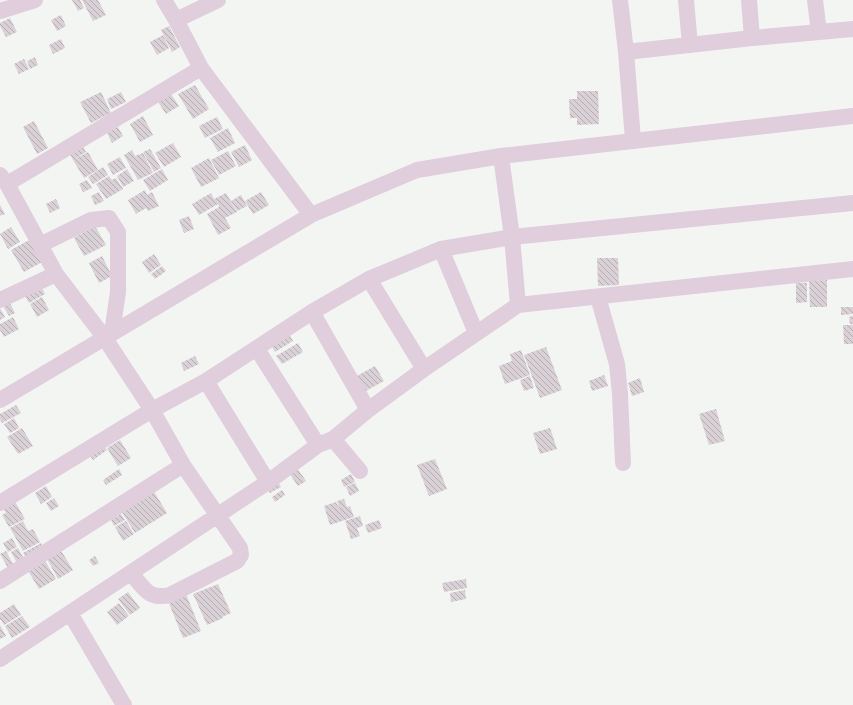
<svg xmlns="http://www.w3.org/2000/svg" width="853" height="705" font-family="Quicksand,sans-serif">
  <defs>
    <pattern id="building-back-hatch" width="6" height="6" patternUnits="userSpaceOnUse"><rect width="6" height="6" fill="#dad1d7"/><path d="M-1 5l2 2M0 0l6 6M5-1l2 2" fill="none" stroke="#b4acb2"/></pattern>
  </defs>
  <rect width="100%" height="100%" fill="#f3f5f3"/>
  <!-- building -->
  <path fill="url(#building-back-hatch)" d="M72,0H80L84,8L78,11Z
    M82,0H98L106,15L93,21Z
    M61,15L66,26L57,31L51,20Z
    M10,18L17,32L6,37L0,26V23Z
    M169,26L180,47L172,52L161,30Z
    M163,35L169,48L157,55L150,42Z
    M61,39L65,48L53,54L49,45Z
    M35,57L38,65L30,69L27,61Z
    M24,59L29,69L19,74L14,64Z
    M195,85L209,109L193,119L178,94Z
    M169,91L179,106L166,114L156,99Z
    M577,91H598L599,124L577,125V118H570L569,99H577Z
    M101,92L111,113L91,123L80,102Z
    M121,92L126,102L111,109L107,99Z
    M143,116L153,135L140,142L130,124Z
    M217,117L223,129L205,138L199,126Z
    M34,121L48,148L37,154L23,127Z
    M118,127L123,136L112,143L107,133Z
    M228,128L235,143L218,152L210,138Z
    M173,143L181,157L164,167L155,153Z
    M82,145L86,152L73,160L69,153Z
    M245,145L252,160L239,167L231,152Z
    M150,149L161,168L154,172L143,152Z
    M132,150L135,156L143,153L153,173L138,180L124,155Z
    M228,151L236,166L219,175L211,160Z
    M88,152L98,170L84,178L73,160Z
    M120,157L126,168L113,175L107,164Z
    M209,158L219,178L201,187L191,168Z
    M103,167L108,175L93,184L88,177Z
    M127,169L134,181L123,187L117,176Z
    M162,169L168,180L150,191L143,180Z
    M109,176L112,180L116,178L123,189L106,199L96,184Z
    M87,180L92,188L83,192L79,184Z
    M145,190L147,195L152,192L159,206L148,211L146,208L136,214L128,200Z
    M99,192L104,201L95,205L91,196Z
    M261,192L269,205L253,214L245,201Z
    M211,193L214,199L226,193L237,212L225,218L231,228L218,235L207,214L219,207L218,204L199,215L192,204Z
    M241,195L247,206L237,211L231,201Z
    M56,199L60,208L50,213L46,204Z
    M0,205L5,214L0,216Z
    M189,216L194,229L184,233L179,220Z
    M95,226L106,245L84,256L74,238Z
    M11,227L20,242L8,249L0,234Z
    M31,239L44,261L24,272L11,250Z
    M154,254L161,265L149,273L142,262Z
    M102,256L112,276L99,283L89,263Z
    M597,258H618L619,285L598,286Z
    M162,266L166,271L155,279L151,274Z
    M827,280V307H810L809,281Z
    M796,283H807V302L796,303Z
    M40,284L45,294L29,303L23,293Z
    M42,297L49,310L37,317L30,304Z
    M10,303L15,313L9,316L3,306Z
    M841,307H853V314L841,315Z
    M0,308L5,317L0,320Z
    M853,316V324H850L849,317Z
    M13,317L19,329L4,337L0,330V324Z
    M843,325H853V344H844Z
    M288,332L293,341L275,352L270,343Z
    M298,343L303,352L282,364L276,356Z
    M546,347L562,390L540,398L524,355Z
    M521,350L530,375L505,384L499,366L512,361L510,354Z
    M195,356L199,364L184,371L181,363Z
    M375,366L384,381L364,392L355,377Z
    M604,375L608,386L592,391L589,381Z
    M530,376L534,388L524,391L520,380Z
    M640,378L644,392L632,396L628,383Z
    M16,405L21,413L2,423L0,419V414Z
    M716,409L725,441L709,445L699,414Z
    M14,418L19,428L10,433L4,424Z
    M22,428L33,446L18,454L7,437Z
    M550,428L557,449L540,454L533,433Z
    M120,440L131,458L118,466L107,448Z
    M102,444L107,450L93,460L88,453Z
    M435,459L447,489L429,496L417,465Z
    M297,468L306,481L298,486L289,473Z
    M119,469L122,475L106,485L103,480Z
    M351,474L355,482L344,487L341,480Z
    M276,479L281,487L270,493L266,486Z
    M355,483L359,491L350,496L346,487Z
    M46,486L52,497L41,504L35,493Z
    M153,490L167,513L135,533L120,509Z
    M282,490L285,495L275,502L272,497Z
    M13,498L25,519L9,527L2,515L6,513L1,505Z
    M54,498L59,506L51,511L46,503Z
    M344,499L347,507L350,506L354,517L330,525L324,506L336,502L340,510L337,501Z
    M121,514L125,520L114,526L111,520Z
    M360,516L363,526L357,528L360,536L351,539L345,521Z
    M379,520L382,528L368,533L365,525Z
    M23,521L28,531L33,529L40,542L23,551L10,528Z
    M126,521L134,534L123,541L115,527Z
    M12,538L17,547L8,552L3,543Z
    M41,543L44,549L27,559L23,553Z
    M18,548L24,559L17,563L11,552Z
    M60,549L73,570L58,579L46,557Z
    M6,551L13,564L8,568L0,554Z
    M95,556L99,563L93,566L89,560Z
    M44,559L56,579L39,589L27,569Z
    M466,579L467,588L444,592L442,583Z
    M218,584L231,613L222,617L223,618L207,625L193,594Z
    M465,590L466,599L451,602L450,593Z
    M128,592L140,608L130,615L118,599Z
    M186,594L201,631L183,638L168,601Z
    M119,603L129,616L117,625L107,612Z
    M14,604L21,615L4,625L0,619V613Z
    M22,616L30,627L12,638L5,626Z
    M0,625L6,636L0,639Z"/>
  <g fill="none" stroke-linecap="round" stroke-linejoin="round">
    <!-- minor -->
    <path stroke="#e0cedd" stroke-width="16" d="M164,0L176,20L201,68L311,215
      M620,0L626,52L633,140
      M686,0L690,45
      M749,0L752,38
      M815,0L819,32
      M0,11L35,0
      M176,20L218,0
      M626,52L752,38L853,29
      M501,156L512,237L518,305
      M0,175L7,184L56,274L104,337L152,410L183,465L240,548L241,555L237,561L170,595C148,600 144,588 131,573
      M7,184L201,68
      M40,245L91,220L109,218L118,232V292L112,333
      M441,249L476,333
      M369,279L424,369
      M598,297L617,364L620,394L623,463
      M0,300L56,274
      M312,312L368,410
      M257,349L318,445
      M206,381L268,482
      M0,400L311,215L417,170L501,156L853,116
      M333,439L360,471
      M0,503L152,410L206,381L312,312L369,279L441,249L512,237L853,203
      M0,581L183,465
      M70,613L124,705
      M0,659L268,482L318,445L333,439L368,410L424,369L518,305L853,269"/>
  </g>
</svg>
